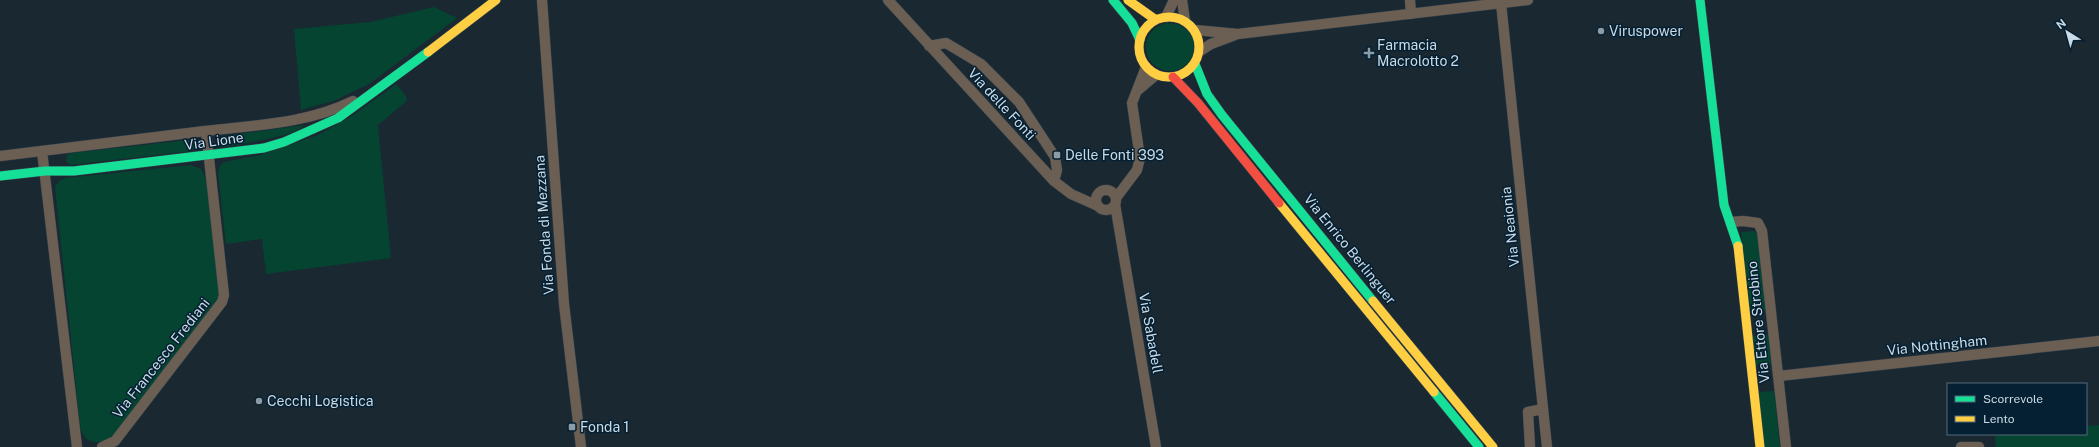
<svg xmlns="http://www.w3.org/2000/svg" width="2099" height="447" font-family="'Public Sans',sans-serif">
  <rect width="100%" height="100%" fill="#1a2832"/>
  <!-- green -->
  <path fill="#044431" d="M434,7L457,18L369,84L336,100L301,110L294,29L370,22Z
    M1146 47a24 24 0 1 1 48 0a24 24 0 1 1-48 0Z
    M396,84L406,96L407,101L378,125L391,258L266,274L262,239L226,244L218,173L220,166L224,162L260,155L318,135L352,116Z
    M304,125C301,135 238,145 224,147L220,143L221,138L224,136Z
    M188,140L194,143L195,147L191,151L70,165L66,161L67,155L71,153Z
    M191,165L201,169L207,181L219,293L217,302L114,435C100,446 83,445 80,425L55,187L59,181L66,178Z
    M1757,231L1766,310L1750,311L1741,232Z
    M1768,335L1771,364L1755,365L1752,336Z
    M1774,391L1780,447H1764L1759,392Z
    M2099,425V447H1996L1995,436L2013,434H2086V426Z"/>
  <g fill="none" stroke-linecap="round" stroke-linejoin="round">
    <defs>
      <path id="street" d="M542,0L564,304L581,447
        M888,0L1054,181L1071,194L1098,206
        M1182,0L1185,21
        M1410,0L1411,14
        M1501,3L1547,447
        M1166,17L1174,0
        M1195,30L1238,34L1528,0
        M929,46L946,43L981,64L1019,102L1055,157L1057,170L1054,181
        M1200,51L1211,44L1235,35
        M1137,91L1156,75
        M42,151L77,447
        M0,156C68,148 136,139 205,131C254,125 307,124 353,101
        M1096 200a10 10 0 1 1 20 0a10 10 0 1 1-20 0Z
        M1116,198L1137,170L1140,158L1132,103L1146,67
        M1115,204L1156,447
        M1731,222L1743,221L1758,223L1762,231L1786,447
        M1779,376L2099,341
        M102,447L115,441L222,302L224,295L206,131
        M1530,447L1528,412L1543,409
        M1961,447H1979"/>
      <path id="fast" d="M1113,0L1132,23L1140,40
        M1700,0L1724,205L1738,246
        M1195,64L1207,94L1222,115L1373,301
        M0,176L45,171H74L264,148L284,142L338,118L428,52
        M1434,392L1479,447"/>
      <path id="slow" d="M1128,0L1156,20
        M1139 47a30 30 0 1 1 60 0a30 30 0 1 1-60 0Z
        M428,52L496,0
        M1279,203L1434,392
        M1738,246L1760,447
        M1373,301L1493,447"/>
      <path id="jam" d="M1173,77L1198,103L1279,203"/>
    </defs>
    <!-- street casing -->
    <use href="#street" stroke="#38444d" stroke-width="11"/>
    <!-- fast casing -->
    <use href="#fast" stroke="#38444d" stroke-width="10"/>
    <!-- slow casing -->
    <use href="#slow" stroke="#38444d" stroke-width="10"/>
    <!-- jam casing -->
    <use href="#jam" stroke="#38444d" stroke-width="10"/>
    <!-- street -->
    <use href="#street" stroke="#6b5f54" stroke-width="10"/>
    <!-- fast -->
    <use href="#fast" stroke="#16e098" stroke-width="9"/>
    <!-- slow -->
    <use href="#slow" stroke="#ffcf43" stroke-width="9"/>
    <!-- jam -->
    <use href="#jam" stroke="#f24e42" stroke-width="9"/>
  </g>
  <!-- markers -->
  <g fill="#8c9ca7" stroke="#052032" stroke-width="1.5">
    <circle cx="1601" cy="31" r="4"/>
    <path d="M1367 47h4v4h4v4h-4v4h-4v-4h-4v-4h4z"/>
    <rect x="1053" y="151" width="8" height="8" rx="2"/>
    <circle cx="259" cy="401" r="4"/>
    <rect x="568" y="423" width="8" height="8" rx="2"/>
  </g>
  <g text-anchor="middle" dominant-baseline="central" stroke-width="3" stroke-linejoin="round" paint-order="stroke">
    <!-- poi labels -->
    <g font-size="14" fill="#cadae6" stroke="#052032" text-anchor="start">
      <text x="1609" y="31">Viruspower</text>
      <text x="1377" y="45">Farmacia<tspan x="1377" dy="16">Macrolotto 2</tspan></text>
      <text x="1065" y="155">Delle Fonti 393</text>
      <text x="267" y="401">Cecchi Logistica</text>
      <text x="580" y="427">Fonda 1</text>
    </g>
    <!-- street labels -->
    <g font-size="14" fill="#cadae6" stroke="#052032">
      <text transform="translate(1002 104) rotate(47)">Via delle Fonti</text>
      <text transform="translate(214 141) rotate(-8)">Via Lione</text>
      <text transform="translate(544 225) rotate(-94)">Via Fonda di Mezzana</text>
      <text transform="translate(1510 227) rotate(-96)">Via Neaionia</text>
      <text transform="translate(1350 249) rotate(51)">Via Enrico Berlinguer</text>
      <text transform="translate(1758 322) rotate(-96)">Via Ettore Strobino</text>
      <text transform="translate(1151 333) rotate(80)">Via Sabadell</text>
      <text transform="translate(1937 345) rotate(-6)">Via Nottingham</text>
      <text transform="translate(161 358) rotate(-52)">Via Francesco Frediani</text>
    </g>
  </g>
  <!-- legend -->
  <rect x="1947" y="383" width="140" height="52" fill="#052032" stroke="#546a7a"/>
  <rect x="1955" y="396" width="20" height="6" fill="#16e098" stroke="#546a7a"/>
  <text x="1983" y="403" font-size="12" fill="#cadae6">Scorrevole</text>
  <rect x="1955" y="416" width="20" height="6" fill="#ffcf43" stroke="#546a7a"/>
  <text x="1983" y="423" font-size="12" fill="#cadae6">Lento</text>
  <!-- north arrow -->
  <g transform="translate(2067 32) rotate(323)" stroke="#052032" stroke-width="3" paint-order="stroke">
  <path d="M0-3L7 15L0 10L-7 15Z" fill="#cadae6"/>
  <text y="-6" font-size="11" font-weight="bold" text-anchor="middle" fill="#cadae6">N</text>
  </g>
</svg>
